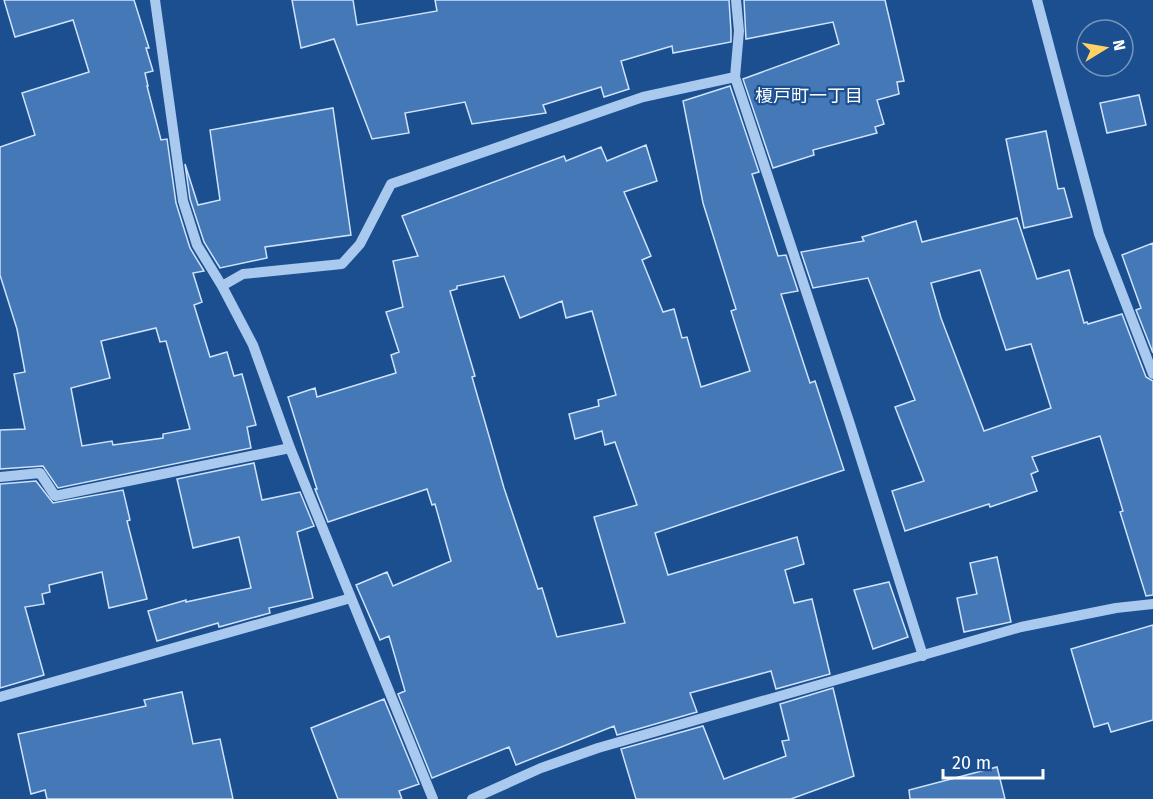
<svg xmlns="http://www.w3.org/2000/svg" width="1153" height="799" font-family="'Fira Sans','Noto Sans JP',sans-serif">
  <rect width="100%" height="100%" fill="#1b4f8f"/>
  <!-- building -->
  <path fill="#4478b7" stroke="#cfe3fa" stroke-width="1.5" fill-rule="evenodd" d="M4,0H134L149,48H146L153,71L145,73L148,86H147L161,140L167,139L176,203L190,248L204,271L193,273L202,302L194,305L210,357L227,352L234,376L242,374L256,425L247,427L251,448L58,488L43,466L0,469V430L25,429L14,374L25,372L17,329L0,275V147L35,135L22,93L89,72L73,20L15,37ZM156,328L160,342L166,341L190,429L163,434V438L113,445L112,441L82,446L71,388L110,378L101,341Z
    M292,0H353L357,25L437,11L435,0H729L731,31V42L673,53L672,46L621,61L629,89L604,97L601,87L543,105L546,113L472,124L465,102L405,113L409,133L372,139L334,39L301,48Z
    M744,0H885L904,81L897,82L899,94L877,100L884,124L875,127L877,133L813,150L814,155L773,168L743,79L839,44L833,22L746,39Z
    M730,86L759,172L752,174L778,256L786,255L798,291L781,294L810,383L815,381L844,470L655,533L668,575L797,537L804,564L785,570L794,603L812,599L830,674L776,689L771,671L690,693L697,712L617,735L614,726L516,765L509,747L432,778L398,694L405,691L389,636L380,640L356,585L387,572L393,586L451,561L435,504L432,505L427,489L328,522L315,489H317L288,397L315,388L317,397L396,373L391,355L399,352L386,312L403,307L393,261L418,256L402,216L564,156L566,161L601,147L607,161L646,145L657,181L624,192L651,256L642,260L663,312L674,309L682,338L687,337L701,387L750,371L731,311L736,309L703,203L683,101ZM504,276L520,318L562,301L566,318L592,311L616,395L598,400L599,406L569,414L575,439L602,431L605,445L615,442L637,505L594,517L625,623L557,637L542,588L538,589L504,488L472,377L475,376L450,291L457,289V286Z
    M1139,95L1146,125L1107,133L1100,103Z
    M333,108L351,235L265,247L267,258L220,268L204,242L190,199L185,164L198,205L220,200L210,130Z
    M1046,131L1058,189L1064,188L1072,217L1024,228L1006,139Z
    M1017,218L1037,279L1069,270L1084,323L1087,322L1088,324L1122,314L1146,377L1153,381V595L1146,596L1120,512L1123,511L1100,436L1032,457L1038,471L1031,474L1037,491L990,507L989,504L905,531L892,491L924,481L895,407L915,400L868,278L813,288L801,252L864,241L862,237L916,221L922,242ZM980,270L1006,350L1031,344L1051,408L984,431L941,318L931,283Z
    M1153,243V353L1136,310L1141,308L1122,255Z
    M254,463L262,500L300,492L314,526L297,532L313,598L269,608L270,613L219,627L218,623L157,641L148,611L186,600V602L251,588L239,537L193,548L177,479Z
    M36,481L53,503L123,490L130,520L127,521L147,599L109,608L102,572L49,585L50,592L42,594L44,604L25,607L44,675L0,688V484Z
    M997,557L1011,622L964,632L957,598L977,594L970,563Z
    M889,582L908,637L873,649L854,590Z
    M1153,625V720L1111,732L1108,723L1094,727L1071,649Z
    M833,688L854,776L791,799H636L621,749L703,726L724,779L786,756L782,741L789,740L780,704Z
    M182,692L193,744L220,739L233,799H47L45,790L31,794L18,734L146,706L144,700Z
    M384,699L419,784L399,791L402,799H338L311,728Z
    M997,767L1005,799H910L909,790Z"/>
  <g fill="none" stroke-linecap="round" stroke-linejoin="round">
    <!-- minor -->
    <path stroke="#a9c9ee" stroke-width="10" d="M155,0L183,201L197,245L222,286L253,345L290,448L433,799
      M736,0L739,31L735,77L849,421L923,656
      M1037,0L1099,234L1153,374
      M222,286L243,274L342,264L360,244L391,184L643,97L735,77
      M0,477L40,473L55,496L290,448
      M0,697L351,598
      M472,799L541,768L598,748L1021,627L1116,608L1153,604"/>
  </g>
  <g text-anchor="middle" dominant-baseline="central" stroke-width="4.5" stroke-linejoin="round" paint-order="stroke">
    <!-- neighbourhood labels -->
    <g font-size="18" fill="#fff" stroke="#1b4f8f">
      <text x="809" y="96">榎戸町一丁目</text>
    </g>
  </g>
  <!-- north arrow -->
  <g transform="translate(1105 48) rotate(79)"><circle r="28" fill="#1b4f8f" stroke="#7695bc" stroke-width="1.5"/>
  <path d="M0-4.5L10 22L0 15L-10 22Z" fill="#ffd166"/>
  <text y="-9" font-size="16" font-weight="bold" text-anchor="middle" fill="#ffffff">N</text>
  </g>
  <!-- scale -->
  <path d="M943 769v9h100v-9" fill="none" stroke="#ffffff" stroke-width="3"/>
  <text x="952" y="769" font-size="18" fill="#ffffff" stroke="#1b4f8f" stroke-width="4.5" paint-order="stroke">20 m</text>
</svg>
